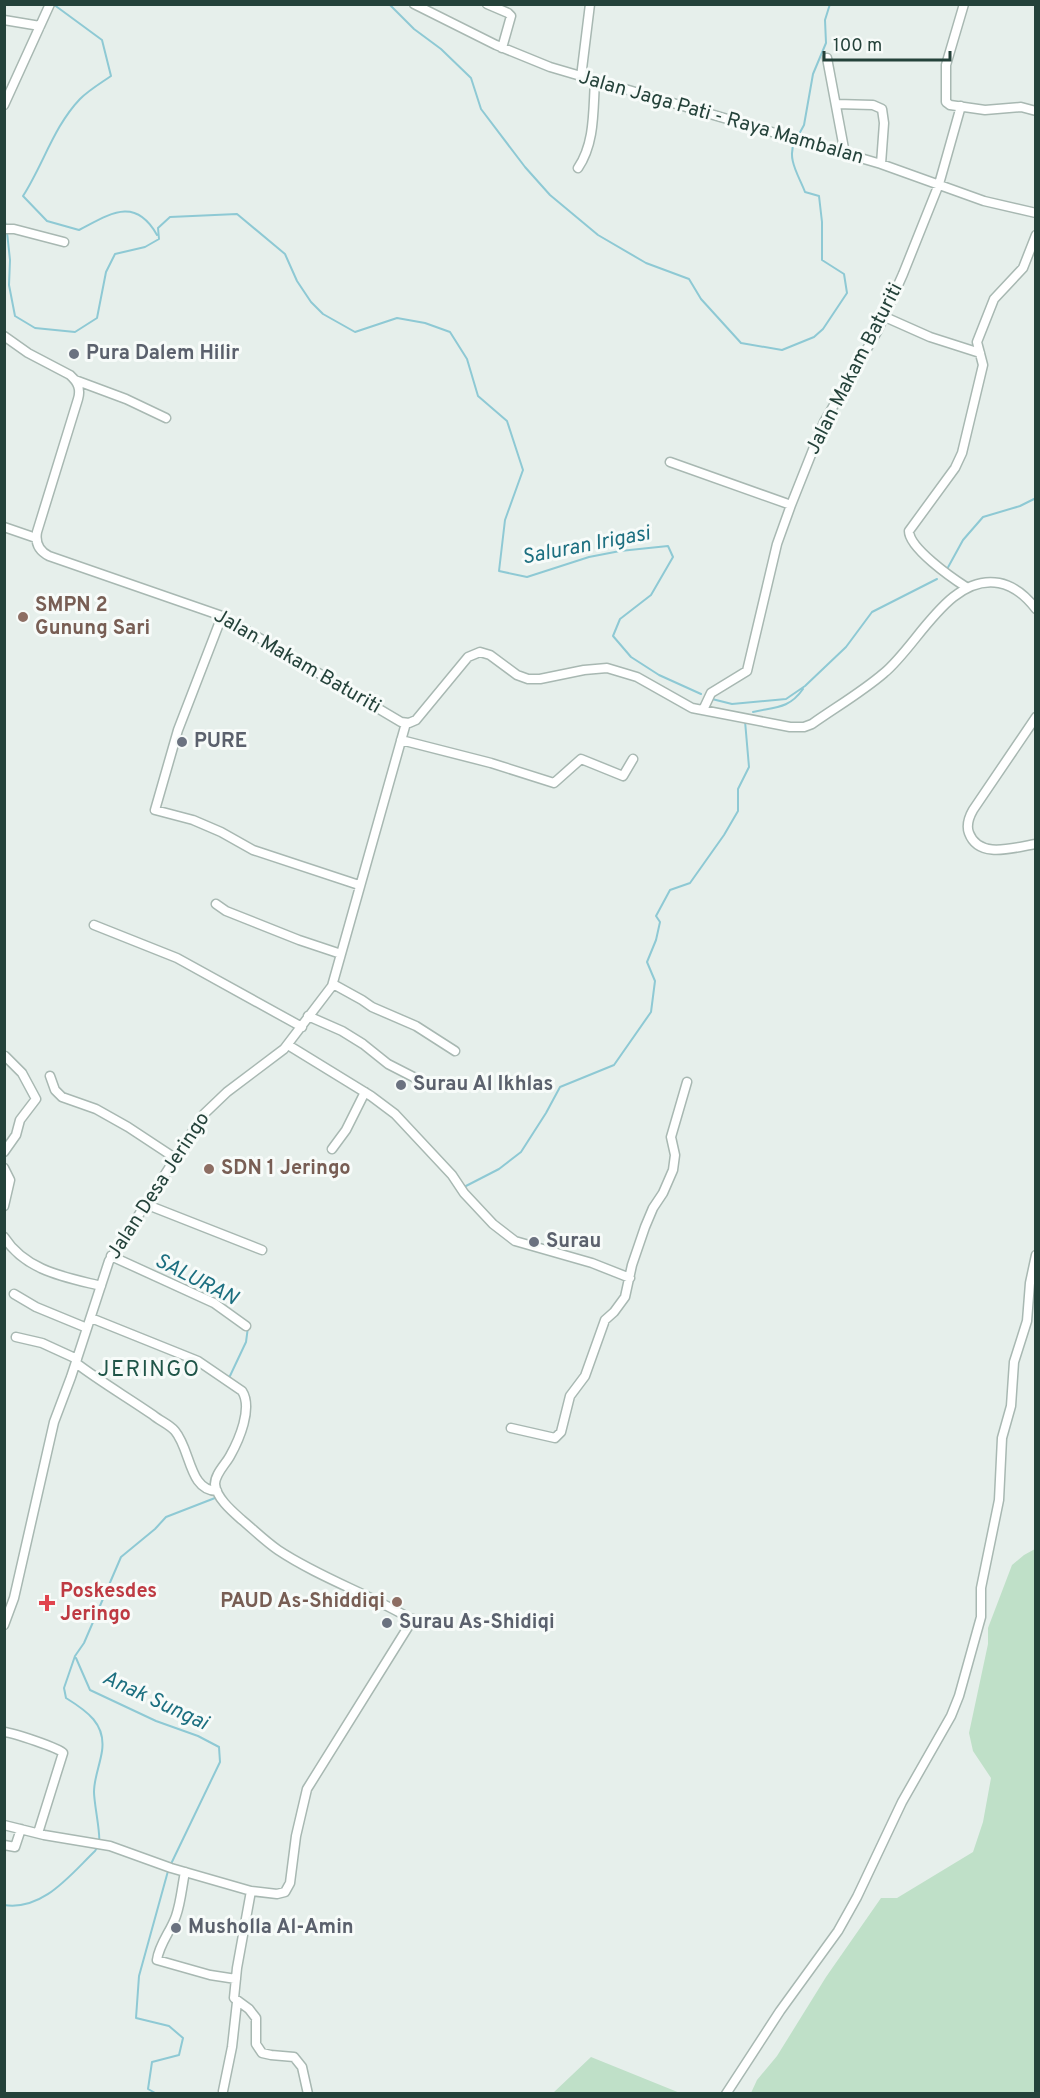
<svg xmlns="http://www.w3.org/2000/svg" width="1040" height="2098" font-family="Overpass,sans-serif">
  <rect width="100%" height="100%" fill="#e6efeb"/>
  <!-- green -->
  <path fill="#bfe0c8" d="M1035,1549V2093H751L757,2080L777,2056L826,1977L881,1898H897L973,1852L983,1822L991,1778L973,1751L969,1733L988,1644V1628L1012,1565L1024,1555Z
    M591,2057L680,2093H553Z"/>
  <g fill="none" stroke-linecap="round" stroke-linejoin="round">
    <!-- stream -->
    <path stroke="#8ec9d4" stroke-width="2" d="M53,4L102,40L111,76C101,83 89,90 80,99C54,126 43,165 23,196L47,221L79,230C110,214 135,196 157,235
      M389,4L414,29L441,49L471,78L481,109L525,167L550,195L598,235L646,263L689,279L701,299L741,343L782,350L814,337L823,329L847,293L844,274L822,260V222L819,196L805,192C799,176 786,158 795,141
      M798,136L804,125L813,74L826,43L825,20L830,4
      M4,217L6,226
      M7,232L10,260L9,285L15,316L35,328L75,332L97,318L106,272L115,254L145,247L159,239L158,228L170,217L237,214L285,254L297,281L311,302L323,314L355,332L397,318L425,323L450,332L467,359L478,396L507,421L523,470L505,520L499,571L527,577L589,557L620,551L668,546L673,557L651,595L620,619L613,636L631,657L659,675L701,694
      M946,571L963,540L983,517L1020,506L1036,498
      M712,699L732,704L786,699L805,686L846,647L872,612L937,579
      M753,712C775,707 789,709 803,689
      M464,1187L499,1169L521,1152L546,1113L560,1087L614,1065L651,1012L655,981L647,962L656,940L660,922L656,916L670,890L690,883L724,835L738,811V789L749,767L745,721
      M229,1378L246,1342L248,1327
      M76,1658L90,1690L156,1721L198,1736L219,1747L220,1762L170,1866
      M99,1842C101,1835 94,1804 94,1792C94,1778 100,1765 102,1751C106,1724 87,1711 66,1698L64,1688L75,1656L84,1643L121,1557L155,1529L166,1517L215,1498
      M4,1905C43,1911 70,1875 95,1851L98,1846
      M157,2094L148,2089L152,2062L179,2055L183,2038L169,2026L136,2018L139,1976L168,1871"/>
    <defs>
      <path id="minor" d="M414,4L496,45L550,67L881,164L984,201L1036,213
        M487,4L508,13L511,16L502,48
        M964,4L946,65V102L950,105L985,110L1021,107L1036,111
        M4,20L40,26
        M827,58L845,154
        M581,77L590,4
        M836,104L873,105L882,109L884,123L881,164
        M4,105L50,4
        M578,168C595,143 593,111 595,81
        M4,229H14L64,242
        M885,317L930,337L980,353
        M4,336L28,353L70,375C78,382 81,389 78,399L37,532C35,543 39,551 49,556L222,616L401,722L409,723L416,720L468,657L480,652L490,655L517,675L528,679H540L584,670L607,668L637,677L692,708L790,727H804L812,724C836,707 862,692 884,673C918,645 949,574 999,583C1015,586 1026,596 1036,609
        M75,380L126,399L166,418
        M670,462L791,505
        M4,527L36,538
        M966,587C952,578 909,548 909,531L955,468L962,453L983,365L977,342L994,299L1023,268L1036,235
        M222,616L178,730L155,810L193,820L221,832L253,850L359,885
        M703,710L711,693L747,671L777,544L791,505L824,422L878,330L903,274L939,184L961,106
        M1036,717L973,810C969,817 966,825 969,833C979,860 1015,847 1036,844
        M401,740L491,763L554,783L581,759L623,776L633,759
        M216,904L226,911L299,940L341,954
        M94,925L177,958L302,1027
        M333,984L362,1000L372,1007L416,1026L455,1051
        M308,1016L342,1031L363,1044L388,1064L429,1085
        M288,1045L371,1096L395,1114L452,1175L464,1193L493,1224L515,1241L592,1263L630,1278
        M50,1076L55,1090L62,1097L96,1109L128,1127L175,1158
        M332,1149L346,1130L365,1092
        M4,1152L16,1135L20,1120L36,1099L22,1073L5,1056
        M4,1168L10,1180L4,1206
        M145,1204L262,1250
        M4,1237C26,1271 65,1277 101,1286
        M111,1256L214,1303L246,1326
        M14,1294L36,1307L87,1328
        M91,1318L198,1361L242,1391C253,1408 239,1440 230,1456C225,1465 215,1474 215,1484C216,1498 233,1512 242,1520C254,1530 265,1541 278,1550C317,1576 363,1592 404,1615
        M16,1337L42,1343L77,1359
        M76,1363C101,1382 127,1397 153,1415C160,1421 169,1424 175,1431C191,1450 189,1491 217,1491
        M511,1428L555,1438L561,1432L570,1396L585,1376L605,1320L614,1312L625,1297L632,1265L645,1227L653,1208L663,1193L673,1170L675,1155L671,1137L687,1082
        M4,1625L14,1598L54,1422L71,1377L109,1261L204,1114L227,1092L284,1049L332,986L406,723
        M4,1732C14,1733 59,1748 63,1753L38,1833
        M4,1825L44,1835L110,1846L171,1868L251,1891L237,1968L234,1998L249,2009L256,2018V2044L262,2053L271,2055L294,2057L302,2067L308,2094
        M4,1845L15,1847L21,1829
        M185,1872C182,1886 181,1902 176,1916C171,1931 159,1944 157,1960L210,1975L236,1979
        M251,1891L277,1894L285,1892L290,1883L296,1836L307,1789L413,1619
        M223,2091L232,2047L237,2002
        M726,2094L780,2011L838,1931L857,1897L902,1802L951,1716L959,1696L981,1617V1588L999,1500L1002,1438L1011,1406L1014,1362L1027,1321L1030,1283L1036,1255"/>
    </defs>
    <!-- minor casing -->
    <use href="#minor" stroke="#a8b8b2" stroke-width="11"/>
    <!-- minor -->
    <use href="#minor" stroke="#fff" stroke-width="8"/>
  </g>
  <!-- markers -->
  <g fill="#6b7280" stroke="#f7fbf9" stroke-width="2">
    <circle cx="74" cy="354" r="6"/>
    <circle cx="182" cy="742" r="6"/>
    <circle cx="401" cy="1085" r="6"/>
    <circle cx="534" cy="1242" r="6"/>
    <circle cx="387" cy="1623" r="6"/>
    <circle cx="176" cy="1928" r="6"/>
  </g>
  <g fill="#8d6e63" stroke="#f7fbf9" stroke-width="2">
    <circle cx="23" cy="617" r="6"/>
    <circle cx="209" cy="1169" r="6"/>
    <circle cx="397" cy="1602" r="6"/>
  </g>
  <path fill="#e0444e" stroke="#f7fbf9" stroke-width="2" d="M44 1594h6v6h6v6h-6v6h-6v-6h-6v-6h6z"/>
  <g text-anchor="middle" dominant-baseline="central" stroke-width="6" stroke-linejoin="round" paint-order="stroke">
    <!-- street labels -->
    <g font-size="20" fill="#24423a" stroke="#f7fbf9">
      <text transform="translate(721 118) rotate(16)">Jalan Jaga Pati - Raya Mambalan</text>
      <text transform="translate(855 369) rotate(-63)">Jalan Makam Baturiti</text>
      <text transform="translate(297 662) rotate(30)">Jalan Makam Baturiti</text>
      <text transform="translate(159 1186) rotate(-57)">Jalan Desa Jeringo</text>
    </g>
    <!-- worship labels -->
    <g font-size="20" font-weight="bold" fill="#5b616d" stroke="#f7fbf9" text-anchor="start">
      <text x="86" y="354">Pura Dalem Hilir</text>
      <text x="194" y="742">PURE</text>
      <text x="413" y="1085">Surau Al Ikhlas</text>
      <text x="546" y="1242">Surau</text>
      <text x="399" y="1623">Surau As-Shidiqi</text>
      <text x="188" y="1928">Musholla Al-Amin</text>
    </g>
    <!-- education labels -->
    <g font-size="20" font-weight="bold" fill="#785e54" stroke="#f7fbf9" text-anchor="start">
      <text x="35" y="606">SMPN 2<tspan x="35" dy="23">Gunung Sari</tspan></text>
      <text x="221" y="1169">SDN 1 Jeringo</text>
      <text x="385" y="1602" text-anchor="end">PAUD As-Shiddiqi</text>
    </g>
    <!-- health labels -->
    <g font-size="20" font-weight="bold" fill="#be3a42" stroke="#f7fbf9" text-anchor="start">
      <text x="60" y="1592">Poskesdes<tspan x="60" dy="23">Jeringo</tspan></text>
    </g>
    <!-- water labels -->
    <g font-size="21" font-style="italic" fill="#1c6f80" stroke="#f7fbf9">
      <text transform="translate(586 546) rotate(-11)">Saluran Irigasi</text>
      <text transform="translate(196 1280) rotate(27)">SALURAN</text>
      <text transform="translate(155 1701) rotate(25)">Anak Sungai</text>
    </g>
    <!-- quarter labels -->
    <g font-size="22" letter-spacing="1.5" fill="#1f5548" stroke="#f7fbf9">
      <text x="149" y="1370">JERINGO</text>
    </g>
  </g>
  <!-- border -->
  <rect width="1040" height="2098" fill="none" stroke="#24423a" stroke-width="12"/>
  <!-- scale -->
  <path d="M824 51v9h126v-9" fill="none" stroke="#24423a" stroke-width="3"/>
  <text x="833" y="51" font-size="18" fill="#24423a" stroke="#f7fbf9" stroke-width="4.5" paint-order="stroke">100 m</text>
</svg>
